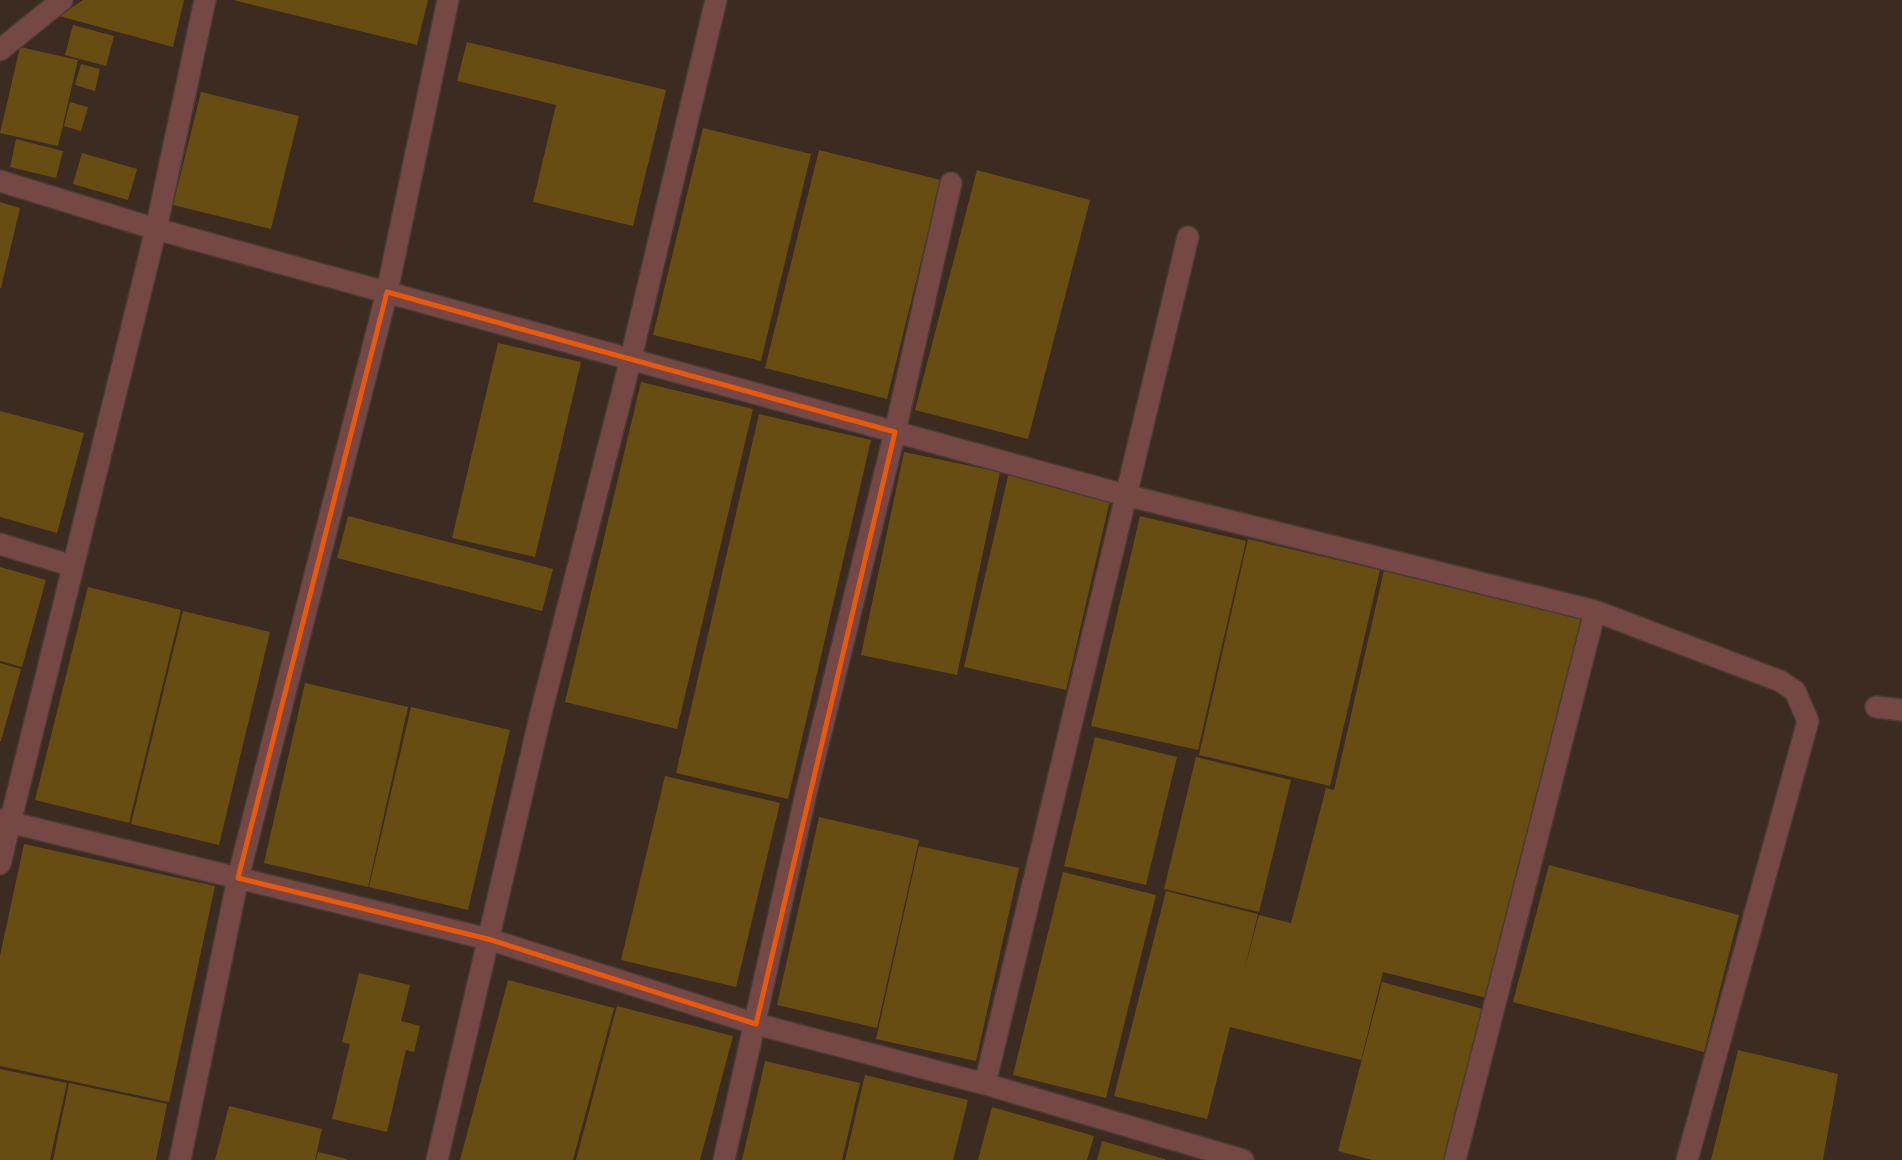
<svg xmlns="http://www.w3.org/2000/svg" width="1902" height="1160" font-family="'Source Sans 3',sans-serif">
  <rect width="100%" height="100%" fill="#2d211a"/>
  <!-- built -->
  <path fill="#3c2b21" d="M0,0H1902V1160H0Z"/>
  <!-- building -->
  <path fill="#684d12" d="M83,0H184L173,47L59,16Z
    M233,0H428L417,45Z
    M73,25L114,36L106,66L65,55Z
    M467,42L666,90L633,226L533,202L556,105L457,81Z
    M20,47L78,60L58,146L0,133Z
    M81,64L100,69L95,91L75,85Z
    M201,92L299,116L271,229L173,205Z
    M70,102L88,107L81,131L64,126Z
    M703,128L811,154L761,361L653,335Z
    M16,139L63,151L56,178L10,167Z
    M819,150L941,180L887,399L765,368Z
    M82,153L137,169L128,200L73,184Z
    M977,170L1090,200L1028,439L915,410Z
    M0,202L20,208L1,288H0Z
    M498,343L581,362L535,557L452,538Z
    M641,382L753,409L677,729L565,702Z
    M0,411L84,433L57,533L0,517Z
    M759,414L871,440L788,799L676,773Z
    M904,452L1000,472L957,675L861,655Z
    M1009,472L1111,496L1066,690L964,667Z
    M348,516L553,569L542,611L337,558Z
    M1140,516L1246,541L1198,750L1091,726Z
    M1248,539L1380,570L1330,786L1199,755Z
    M1385,566L1584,618L1487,998L1383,972L1361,1060L1230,1027L1207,1119L1114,1096L1166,891L1258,914L1244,971L1259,915L1291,923L1326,788L1334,790Z
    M0,567L46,580L22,667L0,661Z
    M88,587L181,610L129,823L35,800Z
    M183,611L270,632L219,845L131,824Z
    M0,663L21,669L1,741H0Z
    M305,683L408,707L368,887L264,863Z
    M411,707L510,730L468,910L369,887Z
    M1095,737L1177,757L1146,885L1064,866Z
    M1196,757L1291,780L1259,912L1164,889Z
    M665,776L780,803L736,987L621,960Z
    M819,817L919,840L877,1028L777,1005Z
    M24,844L215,886L169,1102L0,1066V956Z
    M919,846L1019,868L976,1061L876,1039Z
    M1549,865L1739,915L1704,1052L1513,1002Z
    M1063,872L1156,895L1106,1098L1013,1075Z
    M359,973L410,985L401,1021L420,1026L414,1052L406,1050L387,1132L332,1119L350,1044L342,1042Z
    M508,980L614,1008L573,1160H460Z
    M1382,982L1483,1009L1444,1160H1372L1338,1151Z
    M617,1006L733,1036L700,1160H576Z
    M1738,1050L1838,1074L1823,1160H1711Z
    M765,1061L860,1083L842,1160H742Z
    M0,1069L67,1083L50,1160H0Z
    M865,1075L968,1100L953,1160H845Z
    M69,1083L167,1104L156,1160H53Z
    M229,1106L322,1129L315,1160H215Z
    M992,1107L1094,1136L1087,1160H978Z
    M1102,1141L1165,1159V1160H1097Z
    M318,1152L347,1159L346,1160H316Z"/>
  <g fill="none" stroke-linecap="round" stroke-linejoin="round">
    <defs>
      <path id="street" d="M0,50L62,0
        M0,181L156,229L1125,495L1595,611L1780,681L1795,691L1808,721L1687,1160
        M0,544L73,566
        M1876,707L1902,710
        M0,820L488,939L756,1024L985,1084L1243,1160
        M0,864L156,229L205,0
        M985,1084L1188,237
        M180,1160L238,878L387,292L448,0
        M437,1160L540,717L631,358L716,0
        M724,1160L807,789L895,432L951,183
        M1455,1160L1595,611"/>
    </defs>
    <!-- street casing -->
    <use href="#street" stroke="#483c35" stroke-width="24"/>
    <!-- street -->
    <use href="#street" stroke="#754745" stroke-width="21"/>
  </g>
  <!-- marked area -->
  <path fill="none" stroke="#e8590c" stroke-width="5" stroke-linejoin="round" d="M387,292L895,432L756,1024L488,939L238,878Z"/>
</svg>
